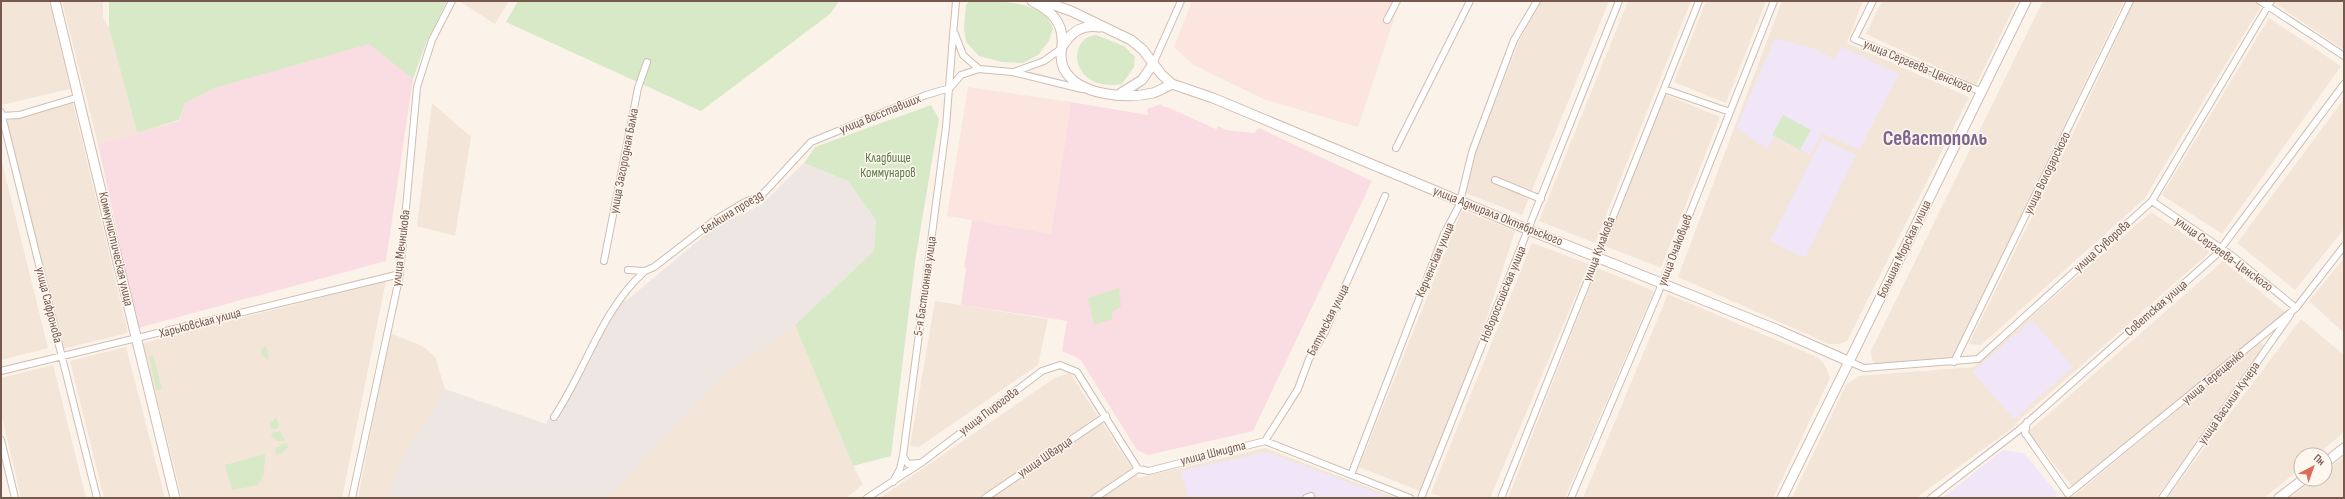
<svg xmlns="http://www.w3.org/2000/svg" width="2345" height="499" font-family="'Sofia Sans Condensed',sans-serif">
  <rect width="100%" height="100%" fill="#fbf3e9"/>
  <!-- residential -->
  <path fill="#f3e5d8" d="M1,1H49L70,89L1,105Z
    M62,1H103V17L109,28L137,133L98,144Z
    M459,1H509L495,24Z
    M1541,1H1609L1522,215L1466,193L1476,152L1519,41Z
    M1628,1H1691L1595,243L1539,221Z
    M1706,1H1766L1726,103L1674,82Z
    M1782,1H1863L1847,43L1969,97L1847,341L1840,344H1829L1678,277Z
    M1882,1H2017L1976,85L1866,34Z
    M2043,1H2124L1953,358L1878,364L1872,361L1871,351Z
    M2134,1H2254L2261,6L2144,199L1981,345L1969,344L2070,140Z
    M2278,1H2344V50L2276,4Z
    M2269,18L2341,66L2222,234L2162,195Z
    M1664,94L1720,117L1661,268L1605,246Z
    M2344,99V229L2295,290L2237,243Z
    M73,103L128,333L62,349L6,121Z
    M432,103L471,137L455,236L417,226Z
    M1,158L48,348L1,360Z
    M1462,210L1515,231L1476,351L1420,491L1359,467Z
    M2151,212L2210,252L2014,425L2019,423L1916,498H1792L1846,385L1858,376L1974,367Z
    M1532,243L1589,264L1490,498H1445L1431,493Z
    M2344,258V333L2309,301Z
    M2223,261L2285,312L2072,486L2028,432Z
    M1597,268L1654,291L1565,498H1508Z
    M386,281L342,498H182L143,343Z
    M1668,294L1819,358L1826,367L1830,378L1773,498H1583Z
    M935,301L1048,319L1038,365L919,447L910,446Z
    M2301,319L2344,355V432L2317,455H2301V468L2264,498H2167Z
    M795,325L853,466L863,484L846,498H606L723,375Z
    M390,333L424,347L435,357L445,389L401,462L390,498H358Z
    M2260,342L2266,347L2156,498H2071Z
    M126,347L165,498H104L70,361Z
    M53,365L86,498H21L1,413V378Z
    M1070,373L1138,478L1265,448L1396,498H880L1056,377Z
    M2344,457V498H2290L2315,479H2325V471Z"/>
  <!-- commercial -->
  <path fill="#fbe5de" d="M1192,1H1400L1358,127L1263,99L1192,64L1174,47Z
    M968,87L1071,102L1051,234L947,216Z"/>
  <!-- industrial -->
  <path fill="#ede6e2" d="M804,163L848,181L876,220L874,251L795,325L723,375L606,498H390L401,462L445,389L546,424L618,297L626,301L716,226L761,205Z"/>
  <!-- education -->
  <path fill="#f0e6f8" d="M1775,38L1815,49L1834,59L1842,47L1899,74L1859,150L1822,133L1810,155L1773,138L1767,149L1736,128Z
    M1822,138L1856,155L1805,258L1770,241Z
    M2032,320L2073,367L2014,419L1972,372Z
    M2003,450L2024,453L2057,493L2056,498H1942Z
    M1267,452L1391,498H1189L1180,471Z"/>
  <!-- medical -->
  <path fill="#f9dde2" d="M369,43L413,79L386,261L138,328L98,144L179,121L185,103L215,88Z
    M1071,102L1148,115L1147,109L1161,104L1163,107H1167L1216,129L1218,126L1226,130L1254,133L1259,128L1372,181L1253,431L1148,455L1137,450L1080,359L1062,351L1067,321L961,305L966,268L964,267L972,220L1051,234Z"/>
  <!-- green -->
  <path fill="#d8e9c8" d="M109,1H447L426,43L413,79L369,44L215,88L185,103L179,120L137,133L109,28Z
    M518,1H839L830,14L701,111L506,22Z
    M969,1C992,1 1027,0 1045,15C1048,18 1051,24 1053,28L1049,41L1038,55L1023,63L1002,62L979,56L966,42L964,28L966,5Z
    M1096,35L1124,46L1135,57L1134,67L1122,84C1071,93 1065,38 1096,35Z
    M931,105L939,119L915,262L891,456L853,466L795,325L874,251L876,220L848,181L804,163L815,147Z
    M1783,115L1811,130L1800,150L1772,135Z
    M1119,288L1121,307L1112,312V319L1094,325L1088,298Z
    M266,346L269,357L268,359L262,356L261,352L263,347Z
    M153,355L162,389L156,390L149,356Z
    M276,417L279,425L277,429H271L270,424Z
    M280,431L285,441H277L271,436L272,433Z
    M287,442L288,447L282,453L275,454L276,448Z
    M265,454L264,473L258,485L232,490L225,465Z"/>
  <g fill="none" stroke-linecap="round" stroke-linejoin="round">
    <defs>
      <path id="street" d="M1873,1L1854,39L1982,92
        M2260,1L2344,56
        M1387,20L1397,1
        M954,25L956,1
        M955,34L963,55L979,69L1012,72L1082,89
        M1153,64L1181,1
        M1014,72L1044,61L1062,48
        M950,88L961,75L979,69
        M1664,89L1730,112
        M1,112L97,498
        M1,116L19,115L79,97
        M1396,148L1470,1
        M1495,180L1541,199
        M2152,201L2231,255L2296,308
        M604,261L638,88L647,62
        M628,270L645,271L654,267L715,220L745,202L761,196L811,142L926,95L950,88
        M1848,361L1864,368L1978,359L2152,201L2271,1
        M1954,362L2130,1
        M1,371L400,274
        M554,417C586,370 601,310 645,271
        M2027,422L2025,433L2068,494L2296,308L2344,246
        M1,440L15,498
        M1265,441L1298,389L1309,359L1324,334L1385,196
        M903,456L908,464L919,463
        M1138,469L1149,471L1265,441L1410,498
        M1351,475L1444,234L1459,206L1472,152L1514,40L1537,1
        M893,482L900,469L903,456L946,127L954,23
        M352,498L400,274L417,87L432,40L452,1
        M867,498L921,463L1042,371L1060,365L1077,372L1138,469
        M985,498L1106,416
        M1095,498L1138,469
        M1306,498L1311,496
        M1421,498L1619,1
        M1501,498L1699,1
        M1571,498L1659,291L1774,1
        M1931,498L2019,430L2216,255L2344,84
        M2162,498L2290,315"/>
      <path id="secondary" d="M55,1L175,498
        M1032,1C1051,11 1064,22 1062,45C1061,53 1060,61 1064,69C1078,96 1127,99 1153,93C1159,91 1166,87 1172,84
        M1043,1L1071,11L1131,40L1143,50L1161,74L1172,84L1213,98L1529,230L1778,330L1848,361
        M1062,47C1071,32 1082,24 1100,27
        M1121,93L1142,80L1153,64
        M2325,463L2344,448
        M1782,498L2026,1
        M2279,498L2304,479"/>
    </defs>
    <!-- street casing -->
    <use href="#street" stroke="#cfbdb2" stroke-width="8"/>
    <!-- secondary casing -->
    <use href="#secondary" stroke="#d2bcb0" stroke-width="11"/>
    <!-- street -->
    <use href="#street" stroke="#fff" stroke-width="6"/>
    <!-- secondary -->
    <use href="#secondary" stroke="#fff" stroke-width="9"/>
  </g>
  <g text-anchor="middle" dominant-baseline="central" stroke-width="3" stroke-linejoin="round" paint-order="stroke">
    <!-- street labels -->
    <g font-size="13" fill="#75594e" stroke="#fef7f0">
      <text transform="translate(1918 66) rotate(23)">улица Сергеева-Ценского</text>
      <text transform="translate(880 114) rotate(-22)">улица Восставших</text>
      <text transform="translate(624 161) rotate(-79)">улица Загородная Балка</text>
      <text transform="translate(2047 173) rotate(-64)">улица Володарского</text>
      <text transform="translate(732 212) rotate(-32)">Белкина проезд</text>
      <text transform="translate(1498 216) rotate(22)">улица Адмирала Октябрьского</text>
      <text transform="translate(2102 246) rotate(-42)">улица Суворова</text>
      <text transform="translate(401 248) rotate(-83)">улица Мечникова</text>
      <text transform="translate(116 249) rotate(77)">Коммунистическая улица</text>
      <text transform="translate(1599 249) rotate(-69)">улица Кулакова</text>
      <text transform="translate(1904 249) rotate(-64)">Большая Морская улица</text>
      <text transform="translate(1675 250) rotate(-69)">улица Очаковцев</text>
      <text transform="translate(2224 254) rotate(36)">улица Сергеева-Ценского</text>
      <text transform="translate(1435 260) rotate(-67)">Керченская улица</text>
      <text transform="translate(925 286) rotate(-82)">5-я Бастионная улица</text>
      <text transform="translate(1503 294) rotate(-68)">Новороссийская улица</text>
      <text transform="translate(49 305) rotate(76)">улица Сафронова</text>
      <text transform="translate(2156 308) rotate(-41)">Советская улица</text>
      <text transform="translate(1328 320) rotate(-63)">Батумская улица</text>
      <text transform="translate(200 323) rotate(-15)">Харьковская улица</text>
      <text transform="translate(2213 377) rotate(-40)">улица Терещенко</text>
      <text transform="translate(2229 403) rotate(-55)">улица Василия Кучера</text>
      <text transform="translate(989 411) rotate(-37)">улица Пирогова</text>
      <text transform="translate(1213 453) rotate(-14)">улица Шмидта</text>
      <text transform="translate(1045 457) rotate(-34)">улица Шварца</text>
    </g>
    <!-- park labels -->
    <g font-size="13" fill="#597a46" stroke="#fef7f0">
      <text x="888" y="158">Кладбище<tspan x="888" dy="15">Коммунаров</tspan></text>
    </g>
    <!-- town labels -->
    <g font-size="21" font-weight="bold" fill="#7f6691" stroke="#fef7f0">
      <text x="1935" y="138">Севастополь</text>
    </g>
  </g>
  <!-- border -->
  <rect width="2345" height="499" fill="none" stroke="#75594e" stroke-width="4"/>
  <!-- north arrow -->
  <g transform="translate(2313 467) rotate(41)"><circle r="19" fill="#fef7f0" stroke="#c7b8af"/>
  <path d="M0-3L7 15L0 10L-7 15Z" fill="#de6b56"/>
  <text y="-6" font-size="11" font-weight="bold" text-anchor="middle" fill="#75594e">Пн</text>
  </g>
</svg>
